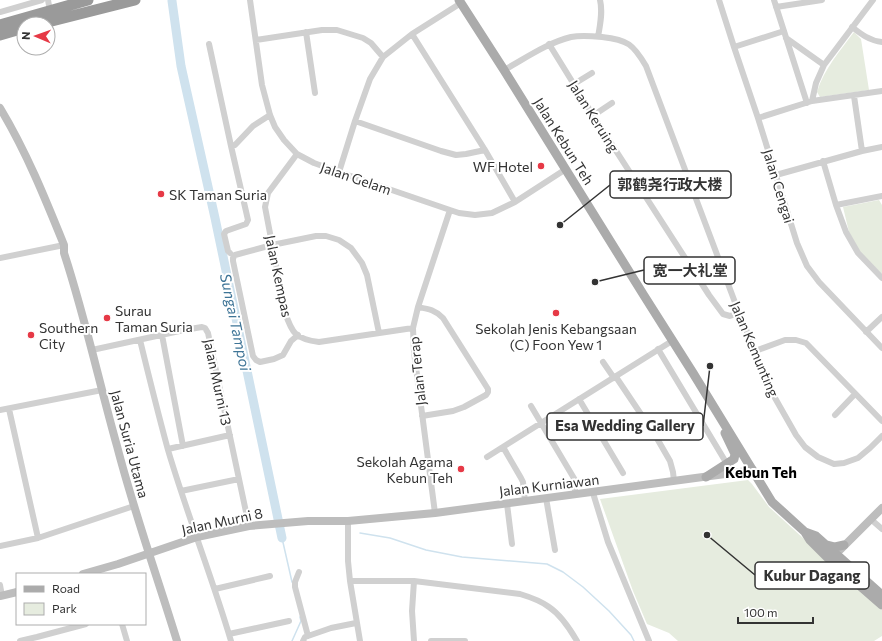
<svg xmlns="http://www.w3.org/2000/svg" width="882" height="641" font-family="Commissioner,'Noto Sans SC',sans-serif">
  <rect width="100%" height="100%" fill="#fff"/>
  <!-- green -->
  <path fill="#e6ecdf" d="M854,32L861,39L869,90L820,97L817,92C824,69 840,51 854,32Z
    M879,200L882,205V274L860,252L849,232L843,207Z
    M748,480L752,484L769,507L882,610V636L874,641H678L669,633L647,624L633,591L600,499Z"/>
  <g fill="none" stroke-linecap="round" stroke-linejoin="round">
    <!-- stream -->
    <path stroke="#cfe2ee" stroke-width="1.5" d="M360,533L390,538L426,550L462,557L547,564L563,572L583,587L609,611L631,635L634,641
      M282,538L292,582
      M292,641L301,621L300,617"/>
    <!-- river -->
    <path stroke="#cfe2ee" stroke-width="9" d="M172,1L181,66L215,218L282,538"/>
    <!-- street -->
    <path stroke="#d0d0d0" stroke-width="6" d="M48,0L50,11
      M250,0L262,85L270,115L275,127L284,140L297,154L314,163L339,172L450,210L459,213L475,215L492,213L515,202L566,169
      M719,0L734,47L758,118L797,243L807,266L819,282L882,348
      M774,0L807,103
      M776,7L822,0
      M0,12L42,0
      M852,27C861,34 870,41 882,42
      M306,32L315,93
      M412,34L485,150L515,202
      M598,37C600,25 603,12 600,0
      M786,38L824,65
      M256,40L322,30H337L363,38L371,43L383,57
      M209,44L231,146L248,220L246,224L226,231L224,234L228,251L230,253
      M549,44L591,112L709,295L723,314L730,316L739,313
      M734,47L784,31
      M504,70C526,58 547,43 571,37C581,35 592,36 602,37C628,40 633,44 646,66L739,313L775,398L796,435L805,447L818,457L834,464L844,463L858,458L870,448L882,436
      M574,84L592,73
      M854,96L862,151
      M812,101L816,83L824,65L873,0
      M594,115L612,103
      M758,118L812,101L882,91
      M355,121L441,151L456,155L466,154L485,150
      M231,146L235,145L253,126L270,115
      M297,154L268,193L265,207L285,312C292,334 296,339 319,342L413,328
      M823,161L836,205L846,232L858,253L882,278
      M339,172L355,121L370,79L383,57L412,34L461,3
      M776,175L862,151L882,147
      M836,205L882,196
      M0,258L64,245
      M418,307C429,309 435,310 443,318L488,389V392L486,395L464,407L453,411L422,416
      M866,332L882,317
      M162,335L183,446
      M298,335L291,341L283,355L274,359L260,362L256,360L253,356L233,261V258L235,255L272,245L316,236H326L339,240L351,248L362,263L367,275L379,333
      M140,340C149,377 158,413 168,450C187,514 212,577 231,641
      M658,349L727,464
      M92,350L184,330L202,327L205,328L208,333L249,526
      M755,351L785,340H796L806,343L882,421
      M603,362L614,378
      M616,377L655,435L670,461L673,472L674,481
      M579,399L623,473
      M531,406L575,480V495
      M9,409L38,538
      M0,410L102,390
      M835,415L855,394
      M503,447L521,478L523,482L525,501
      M168,449L230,435
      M487,457L672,341
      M181,491L239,479
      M593,493L608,542L649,641
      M546,498L555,550
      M507,504L512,544
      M435,513L414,352L413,328L418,307L450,210
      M348,521V561L350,581L360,641
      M874,522L882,529
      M0,546L38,538L134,506
      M299,572L295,582V587L308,636
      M350,581H414L520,594C530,597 541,601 549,607C561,615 570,629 577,641
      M0,585L2,596
      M215,589L270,576
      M122,624L127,641
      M229,634L289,621
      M20,641L37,637L86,624
      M303,641L305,637L308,636L331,628L356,623
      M414,641L412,611L414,581
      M431,641H465"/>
    <!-- secondary -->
    <path stroke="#bdbdbd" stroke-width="8" d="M0,108C26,151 45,198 64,245V253C85,317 99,382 117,446C134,512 157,576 177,641
      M840,550L882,508
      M83,574L118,564L197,537L249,526L308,521H348L435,513L740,472L753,470
      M0,596L17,592"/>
    <!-- primary -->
    <path stroke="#ababab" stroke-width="9" d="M459,0L504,70L643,294L693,373L772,502L805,532L810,540L827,557L882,605
      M706,477L734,459L735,454L725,433
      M805,532L816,536L882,595
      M827,545L835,547L844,545"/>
    <!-- highway -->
    <path stroke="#9a9a9a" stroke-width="11" d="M40,24L135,0
      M0,25L88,0
      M0,35L24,28"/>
  </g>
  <!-- markers -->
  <g fill="#e63946" stroke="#fff" stroke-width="1.5">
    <circle cx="541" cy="166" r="4"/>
    <circle cx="161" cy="194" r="4"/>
    <circle cx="556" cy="313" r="4"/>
    <circle cx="107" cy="318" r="4"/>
    <circle cx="31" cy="335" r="4"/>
    <circle cx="461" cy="469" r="4"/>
  </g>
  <g text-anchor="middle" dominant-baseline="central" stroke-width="4" stroke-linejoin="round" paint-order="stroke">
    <!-- street labels -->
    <g font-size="14" fill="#333" stroke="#fff">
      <text transform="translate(594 116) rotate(58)">Jalan Keruing</text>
      <text transform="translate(564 141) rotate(58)">Jalan Kebun Teh</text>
      <text transform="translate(356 178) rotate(19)">Jalan Gelam</text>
      <text transform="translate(779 186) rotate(73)">Jalan Cengai</text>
      <text transform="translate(279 276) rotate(78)">Jalan Kempas</text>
      <text transform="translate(755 349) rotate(67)">Jalan Kemunting</text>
      <text transform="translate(417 371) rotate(-96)">Jalan Terap</text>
      <text transform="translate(218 382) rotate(78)">Jalan Murni 13</text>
      <text transform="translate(130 444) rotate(75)">Jalan Suria Utama</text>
      <text transform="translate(549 485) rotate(-7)">Jalan Kurniawan</text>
      <text transform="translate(222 521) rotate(-12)">Jalan Murni 8</text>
    </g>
    <!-- poi labels -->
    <g font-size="14" fill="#333" stroke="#fff" text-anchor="start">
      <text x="533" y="166" text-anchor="end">WF Hotel</text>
      <text x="169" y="194">SK Taman Suria</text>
      <text x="115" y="310">Surau<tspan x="115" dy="16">Taman Suria</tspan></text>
      <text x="39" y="327">Southern<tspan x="39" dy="16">City</tspan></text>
      <text x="556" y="328" text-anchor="middle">Sekolah Jenis Kebangsaan<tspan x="556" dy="16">(C) Foon Yew 1</tspan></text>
      <text x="453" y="461" text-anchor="end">Sekolah Agama<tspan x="453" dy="16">Kebun Teh</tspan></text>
    </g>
    <!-- water labels -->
    <g font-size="15" font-style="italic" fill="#3f7597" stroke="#fff">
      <text transform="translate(236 322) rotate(78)">Sungai Tampoi</text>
    </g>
    <!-- neighbourhood labels -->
    <g font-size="15" font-weight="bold" fill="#000" stroke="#fff">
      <text x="761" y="472">Kebun Teh</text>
    </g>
  </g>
  <!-- callouts -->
  <path fill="none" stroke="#333" stroke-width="1.5" d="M560 225L610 185M595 282L644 270M710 366L703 426M707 535L755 575"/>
  <g fill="#333" stroke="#fff" stroke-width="1.5">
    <circle cx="560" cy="225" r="4"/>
    <circle cx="595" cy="282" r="4"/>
    <circle cx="710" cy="366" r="4"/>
    <circle cx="707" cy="535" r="4"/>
  </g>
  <g fill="#fff" stroke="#333" stroke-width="1.5">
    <rect x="610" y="171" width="121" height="27" rx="4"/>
    <rect x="644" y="257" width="91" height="27" rx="4"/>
    <rect x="547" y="413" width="156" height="27" rx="4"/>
    <rect x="755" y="562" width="114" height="27" rx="4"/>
  </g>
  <g font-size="15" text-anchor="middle" font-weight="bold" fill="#333">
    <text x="670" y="190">郭鹤尧行政大楼</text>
    <text x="690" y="276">宽一大礼堂</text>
    <text x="625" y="431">Esa Wedding Gallery</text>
    <text x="812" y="581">Kubur Dagang</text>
  </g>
  <!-- legend -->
  <rect x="16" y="573" width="130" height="52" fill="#ffffff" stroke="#adadad"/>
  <rect x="24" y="586" width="20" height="6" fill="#ababab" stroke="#adadad"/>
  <text x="52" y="593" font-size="12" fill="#333333">Road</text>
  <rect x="24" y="603" width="20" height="12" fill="#e6ecdf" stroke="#adadad"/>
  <text x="52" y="613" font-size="12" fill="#333333">Park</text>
  <!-- north arrow -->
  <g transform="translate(36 36) rotate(272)"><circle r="19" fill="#ffffff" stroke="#adadad"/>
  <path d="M0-3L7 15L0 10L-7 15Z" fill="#e63946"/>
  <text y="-6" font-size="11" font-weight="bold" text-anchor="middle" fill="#333333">N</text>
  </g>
  <!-- scale -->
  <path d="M738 617v6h75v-6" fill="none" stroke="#333333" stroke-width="2"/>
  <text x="744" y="617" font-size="12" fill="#333333" stroke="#ffffff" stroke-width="3" paint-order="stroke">100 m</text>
</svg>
